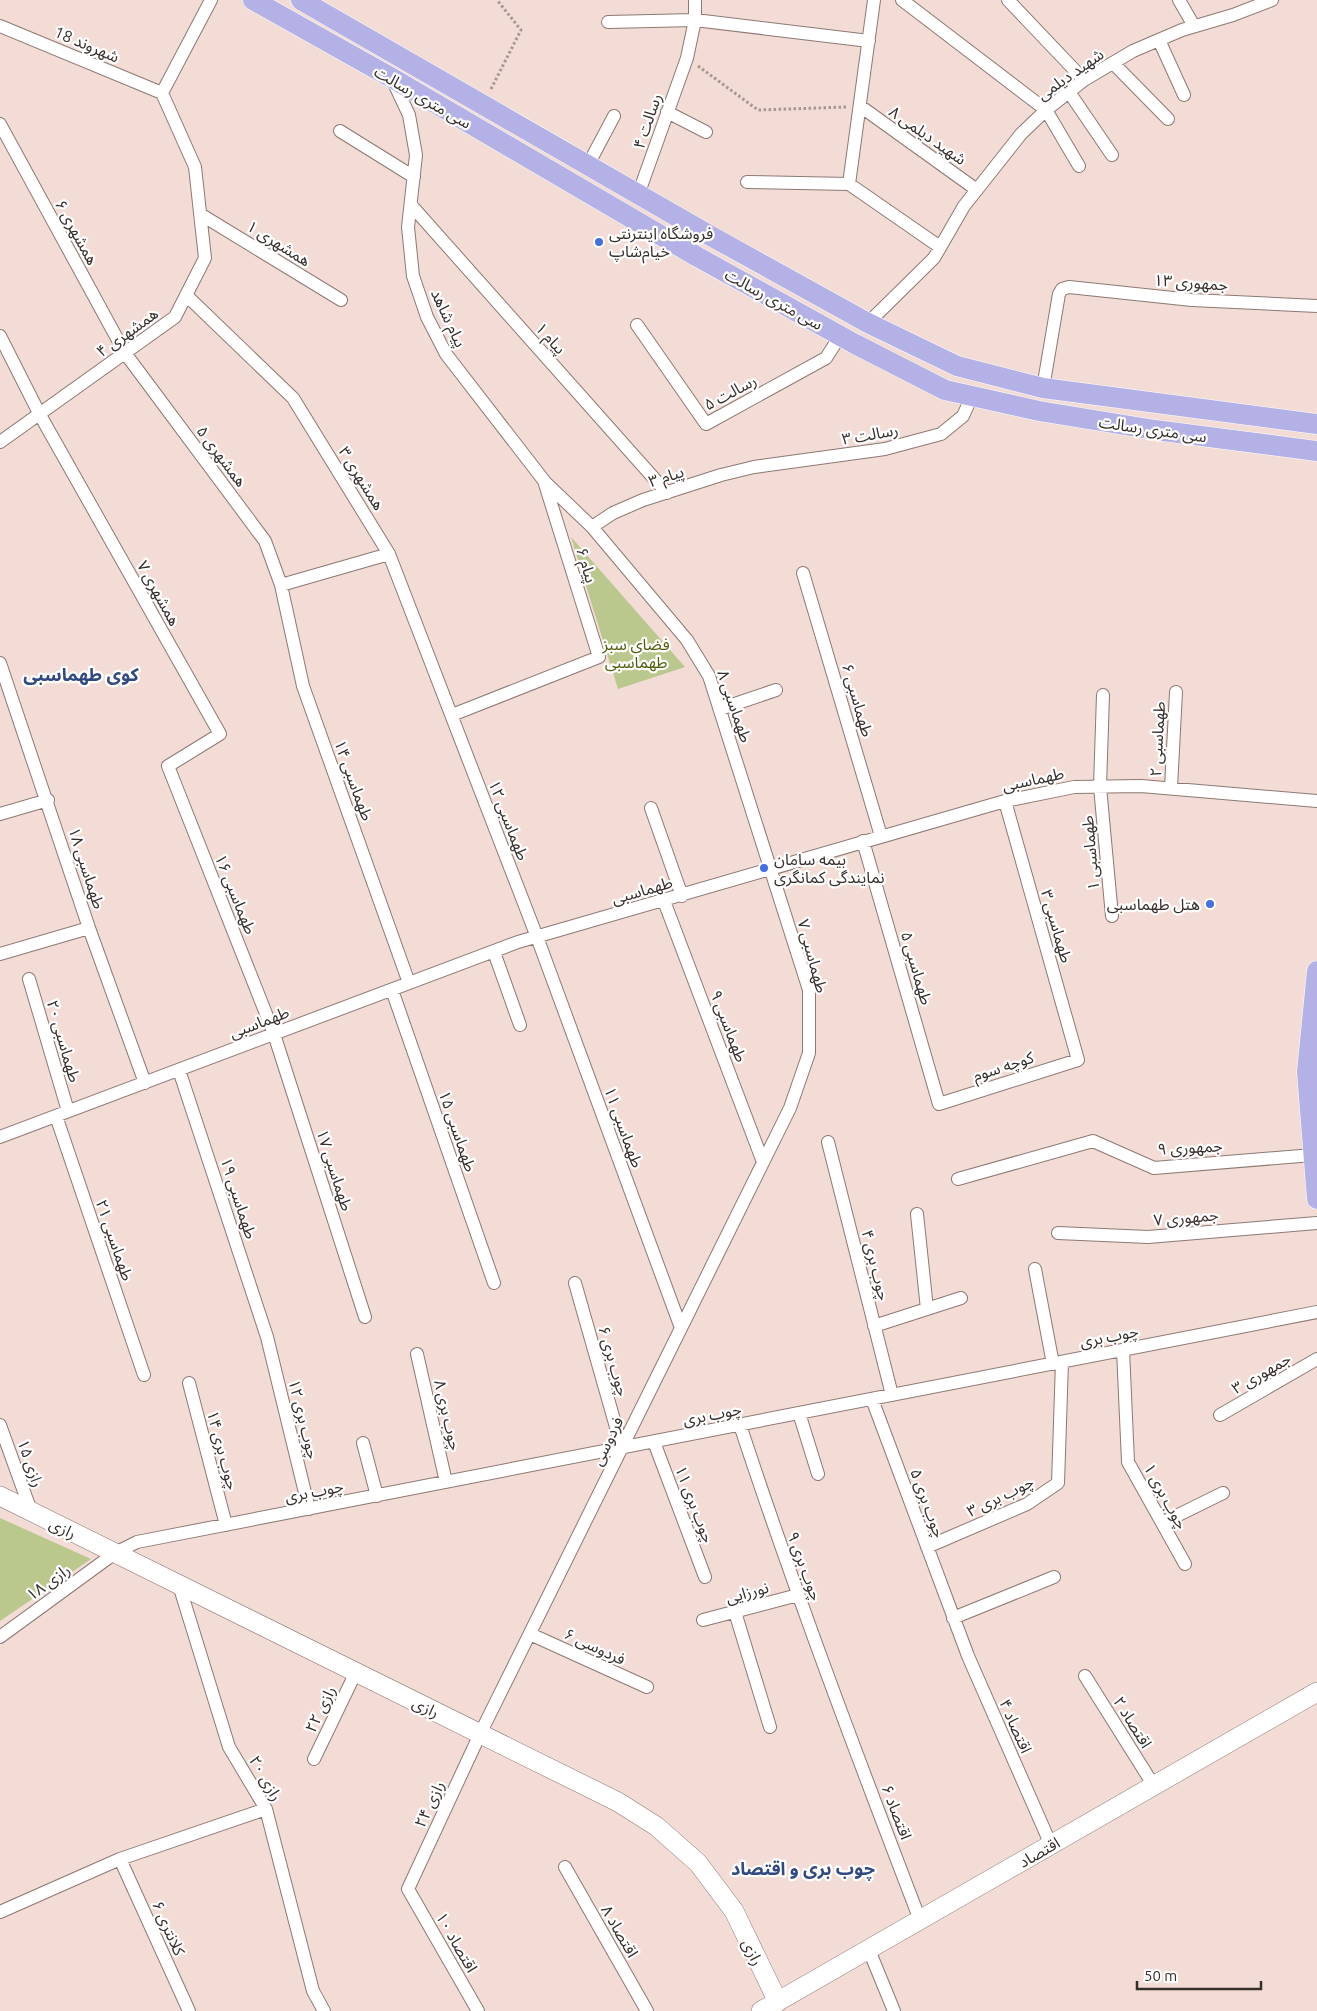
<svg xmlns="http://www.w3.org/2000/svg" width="1317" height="2011" font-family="Ubuntu,'Noto Sans Arabic',sans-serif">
  <rect width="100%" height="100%" fill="#f2dcd5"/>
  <!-- green -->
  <path fill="#bac78d" d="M571,537L685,667L618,689Z
    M0,1518L91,1559L0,1621Z"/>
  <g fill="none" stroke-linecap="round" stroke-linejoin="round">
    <defs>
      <path id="street" d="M902,0L1046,110L1079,166
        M1008,0L1084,80
        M1179,0L1194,26
        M608,22L695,20L869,41
        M0,26L162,93
        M1159,40L1184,95
        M1113,63L1168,119
        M392,79L409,115L416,155L408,227L413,276L427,317L446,354L545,482L592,527L687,640L709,676L809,990V1053L790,1108L480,1734L408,1889L478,2011
        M1069,92L1112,155
        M162,93L211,0
        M860,106L977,190
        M667,112L706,132
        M0,124L125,353L265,541L281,585L303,686L409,983
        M340,131L414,177
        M588,165L614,116
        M747,182L849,184L940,247
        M849,184L874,0
        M638,195L687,58L695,20V0
        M411,205L667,493
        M200,214L341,300
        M186,295L293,398L389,554L537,937L681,1328
        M868,323L934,258L964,206L1021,134L1046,110L1084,80L1133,51L1182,30L1233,15L1272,0
        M637,325L706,424L826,358L840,336
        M0,336L40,415L220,734L168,766L274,1034L365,1317
        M1043,388L1059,294L1062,289L1069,287L1192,300L1317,306
        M0,442L175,317L205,258L195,167L162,93
        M592,527L613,513L643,500L721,475L754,467L885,449L941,434L963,416L972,396
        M803,573L881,836
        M281,585L389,554
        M0,663L89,928L145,1083
        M1103,695L1100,787L1112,916
        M720,709L776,690
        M452,715L599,657L545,484
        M1171,788L1176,692
        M651,808L682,896
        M0,814L48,800
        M863,841L939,1104L1078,1060L1005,801
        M664,901L763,1162
        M494,952L520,1025
        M0,954L89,928
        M29,979L68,1111
        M392,990L494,1283
        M179,1070L267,1337L309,1509
        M56,1116L144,1375
        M0,1137L518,942L1005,801L1074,787L1141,786L1317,801
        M828,1142L892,1395
        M958,1179L1093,1141L1154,1168L1313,1155
        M917,1214L927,1309
        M1058,1233L1148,1237L1317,1223
        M1035,1269L1053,1364
        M575,1283L622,1448
        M874,1326L961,1298
        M1123,1350L1128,1462L1185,1564
        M417,1354L446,1482
        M189,1383L226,1525
        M872,1399L968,1656L1051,1845
        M799,1413L818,1474
        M1220,1415L1317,1359
        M0,1425L31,1511
        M740,1425C795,1592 857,1756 920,1920
        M654,1442L705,1577
        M363,1443L377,1496
        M1162,1523L1223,1493
        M927,1547L1027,1504L1058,1483L1062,1362
        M179,1585L229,1747L266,1809L313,1991L324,2011
        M735,1612L770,1727
        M953,1618L1054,1577
        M703,1620L798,1595
        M530,1634L647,1687
        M0,1637L115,1553L137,1542L1317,1312
        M1085,1676L1154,1786
        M314,1759L356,1672
        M120,1859L189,2011
        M565,1867L647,2011
        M0,1912L120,1859L266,1809
        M869,1950L894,2011"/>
      <path id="secondary" d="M0,1496L618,1802L656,1826L698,1863L734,1911L778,2002
        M761,2011L1317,1692"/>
      <path id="primary" d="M253,0L392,78L696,256L855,344L945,390L1039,411L1155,430L1317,451
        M301,0L709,235L868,323L957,366L1043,388L1317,424
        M1317,971L1307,1072L1317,1199"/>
    </defs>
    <!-- street casing -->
    <use href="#street" stroke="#8d7973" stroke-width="14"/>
    <!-- secondary casing -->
    <use href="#secondary" stroke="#8d7973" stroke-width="20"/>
    <!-- primary casing -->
    <use href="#primary" stroke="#fff" stroke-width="21"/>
    <!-- path -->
    <path stroke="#a79691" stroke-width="3" stroke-dasharray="2.5 2.5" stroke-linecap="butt" d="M698,66L758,110L847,107
      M491,89L521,30L497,0"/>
    <!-- street -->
    <use href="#street" stroke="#fff" stroke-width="12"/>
    <!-- secondary -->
    <use href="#secondary" stroke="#fff" stroke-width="19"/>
    <!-- primary -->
    <use href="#primary" stroke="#b3b1e5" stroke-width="20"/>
  </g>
  <!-- markers -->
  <g fill="#4570e2" stroke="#fff" stroke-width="2">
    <circle cx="599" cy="242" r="5"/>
    <circle cx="764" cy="868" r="5"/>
    <circle cx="1210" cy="904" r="5"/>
  </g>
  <g text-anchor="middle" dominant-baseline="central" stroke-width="4.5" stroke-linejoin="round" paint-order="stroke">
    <!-- street labels -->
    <g font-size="16" fill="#362e2b" stroke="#fff">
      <text transform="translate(87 44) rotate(23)">شهروند 18</text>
      <text transform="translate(1070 74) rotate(-35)">شهید دیلمی</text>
      <text transform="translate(423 97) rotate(30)">سی متری رسالت</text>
      <text transform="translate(647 121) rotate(-71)">۴ رسالت</text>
      <text transform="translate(928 135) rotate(35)">۸ شهید دیلمی</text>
      <text transform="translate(77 232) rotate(61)">۶ همشهری</text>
      <text transform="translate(279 243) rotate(32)">۱ همشهری</text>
      <text transform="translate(1191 282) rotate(4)">۱۳ جمهوری</text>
      <text transform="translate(774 299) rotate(29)">سی متری رسالت</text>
      <text transform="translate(449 318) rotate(65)">پیام شاهد</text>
      <text transform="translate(127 332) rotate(-36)">همشهری ۴</text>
      <text transform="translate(551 338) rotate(48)">۱ پیام</text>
      <text transform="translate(730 392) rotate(-28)">۵ رسالت</text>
      <text transform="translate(1153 429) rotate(8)">سی متری رسالت</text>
      <text transform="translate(870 434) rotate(-10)">۳ رسالت</text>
      <text transform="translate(222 456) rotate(53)">۵ همشهری</text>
      <text transform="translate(666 476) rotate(-18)">۳ پیام</text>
      <text transform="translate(362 478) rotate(58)">۳ همشهری</text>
      <text transform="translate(587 565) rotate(73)">۶ پیام</text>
      <text transform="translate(159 593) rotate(61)">۷ همشهری</text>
      <text transform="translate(858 700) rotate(74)">۶ طهماسبی</text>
      <text transform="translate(735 706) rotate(71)">۸ طهماسبی</text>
      <text transform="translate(1157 739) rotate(-87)">۲ طهماسبی</text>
      <text transform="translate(1033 779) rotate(-12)">طهماسبی</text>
      <text transform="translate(354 780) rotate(70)">۱۴ طهماسبی</text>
      <text transform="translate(509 820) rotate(69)">۱۲ طهماسبی</text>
      <text transform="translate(1090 853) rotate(-95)">۱ طهماسبی</text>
      <text transform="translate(87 868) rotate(72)">۱۸ طهماسبی</text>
      <text transform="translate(642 890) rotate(-16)">طهماسبی</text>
      <text transform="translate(236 894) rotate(68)">۱۶ طهماسبی</text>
      <text transform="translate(1057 926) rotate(74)">۳ طهماسبی</text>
      <text transform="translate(813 956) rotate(75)">۷ طهماسبی</text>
      <text transform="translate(917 968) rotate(74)">۵ طهماسبی</text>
      <text transform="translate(259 1022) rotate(-21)">طهماسبی</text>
      <text transform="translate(729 1026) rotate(69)">۹ طهماسبی</text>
      <text transform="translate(64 1041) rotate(74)">۲۰ طهماسبی</text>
      <text transform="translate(1003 1066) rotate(-18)">کوچه سوم</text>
      <text transform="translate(624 1127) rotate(70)">۱۱ طهماسبی</text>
      <text transform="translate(458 1131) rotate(71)">۱۵ طهماسبی</text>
      <text transform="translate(1190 1147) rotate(-3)">۹ جمهوری</text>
      <text transform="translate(335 1170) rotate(72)">۱۷ طهماسبی</text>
      <text transform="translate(239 1198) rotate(72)">۱۹ طهماسبی</text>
      <text transform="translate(1186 1217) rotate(-5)">۷ جمهوری</text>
      <text transform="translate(115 1240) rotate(71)">۲۱ طهماسبی</text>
      <text transform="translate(876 1265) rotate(76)">۴ چوب بری</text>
      <text transform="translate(1109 1336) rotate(-11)">چوب بری</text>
      <text transform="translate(614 1361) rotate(74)">۶ چوب بری</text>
      <text transform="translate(1261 1373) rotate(-30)">۳ جمهوری</text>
      <text transform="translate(712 1414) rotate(-11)">چوب بری</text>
      <text transform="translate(448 1415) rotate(77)">۸ چوب بری</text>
      <text transform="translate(304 1419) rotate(76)">۱۲ چوب بری</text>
      <text transform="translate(607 1441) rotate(-64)">فردوسی</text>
      <text transform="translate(223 1450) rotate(75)">۱۴ چوب بری</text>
      <text transform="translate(31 1463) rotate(71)">۱۵ رازی</text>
      <text transform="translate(314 1491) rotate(-11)">چوب بری</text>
      <text transform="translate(1000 1496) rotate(-26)">۳ چوب بری</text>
      <text transform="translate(1166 1496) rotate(61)">۱ چوب بری</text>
      <text transform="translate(928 1503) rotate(70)">۵ چوب بری</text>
      <text transform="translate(695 1504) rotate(69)">۱۱ چوب بری</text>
      <text transform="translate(63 1528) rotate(26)">رازی</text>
      <text transform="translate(805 1566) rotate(70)">۹ چوب بری</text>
      <text transform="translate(48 1582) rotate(-36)">رازی ۱۸</text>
      <text transform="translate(747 1592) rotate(-15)">نورزایی</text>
      <text transform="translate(595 1646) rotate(25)">فردوسی ۶</text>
      <text transform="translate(426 1707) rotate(26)">رازی</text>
      <text transform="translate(320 1709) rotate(-64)">رازی ۲۲</text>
      <text transform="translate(1133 1722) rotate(58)">۲ اقتصاد</text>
      <text transform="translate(1016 1726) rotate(66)">۴ اقتصاد</text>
      <text transform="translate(266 1778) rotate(60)">رازی ۲۰</text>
      <text transform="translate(429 1804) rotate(-65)">رازی ۲۴</text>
      <text transform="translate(897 1812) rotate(69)">۶ اقتصاد</text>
      <text transform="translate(1039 1852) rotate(-30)">اقتصاد</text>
      <text transform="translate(169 1928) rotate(66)">کلانتری ۶</text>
      <text transform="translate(620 1931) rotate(60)">۸ اقتصاد</text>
      <text transform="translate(457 1942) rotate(60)">۱۰ اقتصاد</text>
      <text transform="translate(753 1952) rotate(64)">رازی</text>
    </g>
    <!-- poi labels -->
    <g font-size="16" fill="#362e2b" stroke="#fff" text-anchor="start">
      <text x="609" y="233">فروشگاه اینترنتی<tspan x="609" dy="18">خیام‌شاپ</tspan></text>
      <text x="774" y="859">بیمه سامان<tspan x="774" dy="18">نمایندگی کمانگری</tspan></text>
      <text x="1200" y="904" text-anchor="end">هتل طهماسبی</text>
    </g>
    <!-- park labels -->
    <g font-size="16" fill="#515d0c" stroke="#fff">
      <text x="636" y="644">فضای سبز<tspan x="636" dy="18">طهماسبی</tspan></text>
    </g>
    <!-- neighbourhood labels -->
    <g font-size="18" font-weight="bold" fill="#314982" stroke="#fff">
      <text x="81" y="674">کوی طهماسبی</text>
      <text x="803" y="1868">چوب بری و اقتصاد</text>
    </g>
  </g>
  <!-- scale -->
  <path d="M1137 1981v8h124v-8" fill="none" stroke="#362e2b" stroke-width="2.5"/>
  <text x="1144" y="1981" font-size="15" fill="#362e2b" stroke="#ffffff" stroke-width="4" paint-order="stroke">50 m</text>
</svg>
